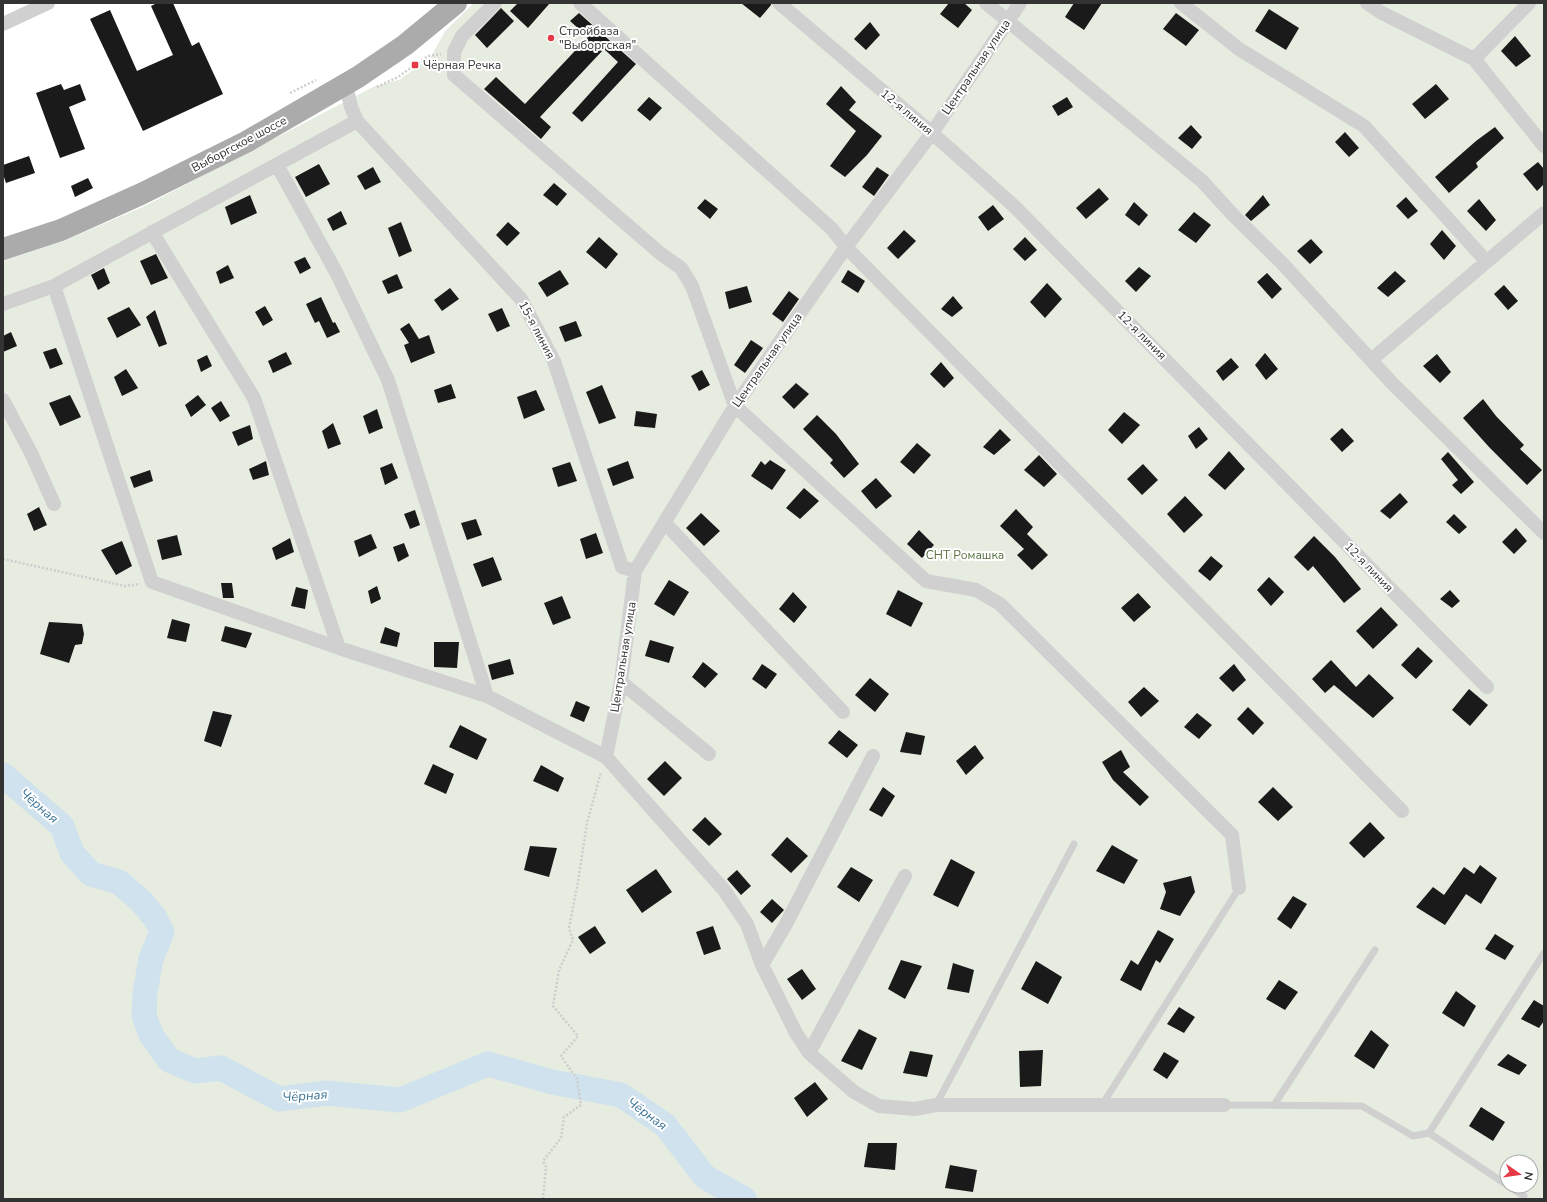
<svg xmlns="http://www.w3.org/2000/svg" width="1547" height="1202" font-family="'Nunito Sans',sans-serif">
  <rect width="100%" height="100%" fill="#fff"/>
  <!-- green -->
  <path fill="#e6ecdf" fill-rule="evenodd" d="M474,3H1544V1199H3V261L64,241L147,205L375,86L399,80L431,57L445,31ZM1507,1162H1531V1186H1507Z"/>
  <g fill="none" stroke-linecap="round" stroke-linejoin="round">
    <!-- river -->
    <path stroke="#cfe2ee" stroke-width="25" d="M3,775L62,826L72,853L91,874L119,882L142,902L155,918L162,932L151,959L145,992L144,1015L151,1035L169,1060L195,1071L221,1068L279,1099L327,1093L400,1100L488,1064L552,1082L621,1095L665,1125L705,1177L744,1199"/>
  </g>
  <!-- building -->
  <path fill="#1a1a1a" d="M157,3H173L192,46L199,42L223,94L143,131L90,19L110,10L137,71L173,55L151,6Z
    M518,3H550L528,28L510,11Z
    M741,3H771V5L760,18Z
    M949,3H964L972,10L958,28L940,14Z
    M1074,3H1102L1084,30L1065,17Z
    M501,8L514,21L487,48L475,35Z
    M1269,9L1299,28L1286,50L1255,31Z
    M579,13L636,64L582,122L572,113L618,62L604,49L540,117L551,127L541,139L484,89L496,77L525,104L588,37L570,21Z
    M1176,13L1199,30L1186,46L1163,29Z
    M870,22L880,35L866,50L854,39Z
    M1515,36L1531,56L1516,67L1501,51Z
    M61,84L64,90L80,84L86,100L69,107L85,149L60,158L36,93Z
    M1436,84L1449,99L1425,119L1412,104Z
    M841,86L856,102L849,110L882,136L867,155L845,177L830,166L856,131L826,104Z
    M649,97L662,108L650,121L637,110Z
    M1067,97L1073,107L1058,116L1052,106Z
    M1191,125L1202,137L1192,149L1178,138Z
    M1495,127L1504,138L1476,163L1478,167L1449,193L1435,177L1476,141Z
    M1345,132L1359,148L1349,157L1335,142Z
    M29,156L35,173L6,183L3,174V165Z
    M1538,162L1544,169V184L1537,191L1523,174Z
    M319,164L330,184L306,197L295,177Z
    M373,167L381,182L365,190L357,176Z
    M877,167L889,175L874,196L862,187Z
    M88,178L93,188L75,197L71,186Z
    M554,183L567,194L557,206L543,195Z
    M1099,188L1109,199L1086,219L1076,208Z
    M250,195L257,213L231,225L225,207Z
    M1263,195L1270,205L1251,221L1245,215Z
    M1406,197L1418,211L1408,219L1396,206Z
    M705,199L718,209L710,219L697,208Z
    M1479,199L1496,220L1486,231L1467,211Z
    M1134,202L1148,215L1139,226L1125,215Z
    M993,205L1004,219L988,231L978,217Z
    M341,211L347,224L333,231L327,219Z
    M1194,212L1211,225L1196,243L1178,230Z
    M401,222L412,251L399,257L388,228Z
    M508,222L520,233L507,246L496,235Z
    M904,230L916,241L898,259L887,248Z
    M1442,230L1456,246L1444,260L1430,244Z
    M599,237L618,254L606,269L586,252Z
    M1025,237L1037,250L1025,261L1013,249Z
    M1311,239L1323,252L1310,264L1297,251Z
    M156,254L168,278L151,285L140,261Z
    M305,257L311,268L300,274L294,262Z
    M228,265L234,278L220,284L216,272Z
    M1139,267L1151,276L1136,292L1125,281Z
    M104,268L110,283L98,290L91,275Z
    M560,270L569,284L547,297L538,283Z
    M848,270L865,281L858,293L841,282Z
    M1395,271L1406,281L1388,297L1377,288Z
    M1267,273L1282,289L1272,299L1257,282Z
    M397,274L403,288L388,294L382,281Z
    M1047,283L1062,299L1045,318L1030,302Z
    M1504,285L1518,301L1508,310L1494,294Z
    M747,286L752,302L729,309L725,292Z
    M450,288L459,299L442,311L434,300Z
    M789,291L799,299L783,322L772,314Z
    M953,296L963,308L952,317L941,309Z
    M321,297L333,323L335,322L340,332L327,338L319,321L315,323L306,304Z
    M265,306L273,320L263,326L255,312Z
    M129,307L141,325L117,338L107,318Z
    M502,308L510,326L497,332L488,314Z
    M155,310L167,344L159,347L146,317Z
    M576,321L582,336L565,342L559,327Z
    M409,323L419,339L429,335L435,353L411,363L404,345L409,343L400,329Z
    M11,332L17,346L3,352V336Z
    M751,340L763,348L745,373L734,365Z
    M56,348L63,364L50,369L43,352Z
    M286,352L292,364L273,373L268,361Z
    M1265,353L1278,369L1266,380L1255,365Z
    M1437,354L1451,372L1440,383L1423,366Z
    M207,355L212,366L201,372L197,360Z
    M1231,358L1239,367L1223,381L1216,371Z
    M941,362L954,378L944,388L930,374Z
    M126,369L138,388L122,396L114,377Z
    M702,370L710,385L699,391L691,376Z
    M796,383L809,394L794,409L782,397Z
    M451,384L456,398L438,403L434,390Z
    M602,385L616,418L599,424L586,392Z
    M536,390L545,410L524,419L517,397Z
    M70,395L81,417L60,426L49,403Z
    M198,395L206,405L191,417L185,405Z
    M1483,399L1496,416L1524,445L1520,449L1542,470L1527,485L1489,447L1463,418Z
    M221,401L230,416L220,422L211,408Z
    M377,409L383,428L369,434L363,416Z
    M636,411L657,414L655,428L634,426Z
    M1124,412L1140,425L1122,444L1108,430Z
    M817,415L836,434L859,464L844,478L830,463L833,460L803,429Z
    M333,423L341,444L328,449L322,431Z
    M250,425L253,439L238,446L232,432Z
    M1199,427L1208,439L1196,449L1188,436Z
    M1342,428L1354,441L1342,452L1330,439Z
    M1000,429L1011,440L994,455L983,447Z
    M917,443L931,455L914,474L900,462Z
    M1229,451L1245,469L1225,490L1208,475Z
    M1448,452L1474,482L1461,494L1452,485L1458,480L1441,459Z
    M1039,455L1057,474L1044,487L1024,470Z
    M770,460L786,470L772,490L751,476L761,461L765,465Z
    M266,461L269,475L253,480L249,469Z
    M628,461L634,478L613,486L607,469Z
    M570,462L577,481L558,487L552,468Z
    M392,463L398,478L385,485L380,468Z
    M1143,464L1158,480L1142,495L1127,479Z
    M150,470L153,481L134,488L130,477Z
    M876,478L892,496L876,509L861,491Z
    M804,488L819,501L800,519L786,508Z
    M1400,493L1408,502L1390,519L1380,511Z
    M1185,496L1203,515L1184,533L1167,514Z
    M39,507L47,525L34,531L27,514Z
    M1016,509L1033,527L1027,534L1048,555L1032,570L1017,555L1024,549L1000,526Z
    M415,510L420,525L410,529L404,514Z
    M701,513L720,531L704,546L686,528Z
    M1454,514L1467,527L1459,534L1446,522Z
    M476,519L482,535L467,540L461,523Z
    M1516,528L1527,541L1514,554L1502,542Z
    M919,530L934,545L922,558L907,544Z
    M596,533L603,553L586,559L580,539Z
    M371,534L377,548L359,557L354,541Z
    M177,535L182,555L162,560L157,540Z
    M1314,536L1335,557L1361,589L1344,603L1313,566L1308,571L1294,557Z
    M290,538L294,552L276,560L272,548Z
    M122,541L132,566L116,575L101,550Z
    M404,543L409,556L398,562L393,547Z
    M1211,556L1223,566L1210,581L1198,571Z
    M493,557L502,580L482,587L473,564Z
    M1269,577L1284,592L1271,606L1257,590Z
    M669,580L689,592L674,616L654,604Z
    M221,583H232L234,598H223Z
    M377,586L381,599L371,604L368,591Z
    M296,587L308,590L305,609L291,606Z
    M898,590L923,603L911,627L886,614Z
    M1450,590L1460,601L1452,608L1440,599Z
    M793,592L807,607L794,623L779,609Z
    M1138,593L1151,607L1134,622L1121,608Z
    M562,596L571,618L553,625L544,603Z
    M1381,607L1398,625L1373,649L1356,631Z
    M172,619L190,624L186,642L167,638Z
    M49,622L82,624L84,634L82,644L75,645L69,663L40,654Z
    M225,626L252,633L246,648L221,641Z
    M385,627L400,633L397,647L380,643Z
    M650,640L674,647L669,663L645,656Z
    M434,642H459L457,668L434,667Z
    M1418,647L1433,661L1416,679L1401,665Z
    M510,659L514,674L492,680L488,665Z
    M1331,660L1356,687L1369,674L1394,698L1373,718L1334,685L1325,693L1312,679Z
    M703,662L718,674L705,688L692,677Z
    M762,664L777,674L766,689L752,679Z
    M1234,664L1246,680L1233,692L1219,678Z
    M870,678L889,694L875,712L855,695Z
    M1144,687L1159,701L1141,717L1128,702Z
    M1469,689L1488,705L1470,726L1452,710Z
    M576,701L590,707L584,722L570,716Z
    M1248,707L1264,723L1253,735L1237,719Z
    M213,711L232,715L221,747L204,741Z
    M1197,713L1212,725L1199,739L1184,727Z
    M460,725L487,739L477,760L449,747Z
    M839,730L858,745L847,758L828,743Z
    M906,732L925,736L921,755L900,752Z
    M975,745L984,758L966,775L956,761Z
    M1121,750L1130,767L1123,772L1149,797L1140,806L1113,780L1102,762Z
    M665,761L682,778L664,796L647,779Z
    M433,764L454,774L446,794L424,784Z
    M541,765L564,778L558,792L533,781Z
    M883,787L895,796L882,817L869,810Z
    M1273,787L1293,807L1278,821L1258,802Z
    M705,817L722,834L709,846L692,830Z
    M1370,822L1385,838L1364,858L1349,843Z
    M787,837L808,856L791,873L771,855Z
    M1112,845L1138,860L1124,884L1096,871Z
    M530,846L557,848L549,877L524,870Z
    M951,859L975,872L958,907L933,895Z
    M1480,865L1497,878L1481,904L1466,894L1445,925L1416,907L1433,887L1444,895L1464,867L1474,874Z
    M851,867L873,880L859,902L837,887Z
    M656,869L672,892L642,913L626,890Z
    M737,870L751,886L741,895L727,879Z
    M1191,876L1195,892L1180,916L1160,909L1166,892L1163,883Z
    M1293,896L1307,904L1291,929L1277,919Z
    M772,899L784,910L772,923L760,912Z
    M595,926L606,943L590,954L578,937Z
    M713,926L721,949L704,955L696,932Z
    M1158,930L1174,939L1160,963L1156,960L1141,991L1120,980L1131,960L1138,965Z
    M1495,934L1514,946L1505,960L1485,949Z
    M901,960L922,966L905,999L888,989Z
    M1036,961L1062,977L1048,1004L1021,989Z
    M953,963L974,970L969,993L947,989Z
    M802,969L816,989L802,1000L787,979Z
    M1279,980L1298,992L1285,1010L1266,999Z
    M1456,991L1476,1006L1464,1027L1442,1013Z
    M1534,1000L1544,1006V1021L1539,1028L1521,1019Z
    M1179,1007L1195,1017L1184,1033L1167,1024Z
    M859,1029L877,1038L862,1070L841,1061Z
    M1371,1030L1389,1045L1374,1069L1354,1056Z
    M1043,1050L1041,1086L1020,1087L1019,1051Z
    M910,1051L933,1055L927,1077L903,1073Z
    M1164,1052L1179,1061L1167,1079L1153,1070Z
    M1508,1054L1527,1065L1519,1075L1497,1065Z
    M815,1082L828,1099L807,1117L794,1098Z
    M1481,1107L1505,1122L1493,1141L1469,1126Z
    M868,1143H897L895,1170L864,1167Z
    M950,1165L977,1170L973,1192L945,1188Z"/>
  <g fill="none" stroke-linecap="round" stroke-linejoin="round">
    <!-- path -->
    <path stroke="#cdcdcd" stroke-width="2.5" stroke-dasharray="2 2" stroke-linecap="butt" d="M377,87L398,77L428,56L441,54
      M290,93L316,80
      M3,559L125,586L140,584
      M543,1199L546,1167L543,1161L561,1138L564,1117L581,1105L577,1079L561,1056L578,1036L553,1006L559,970L573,940L569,928L578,882L587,823L601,772"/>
    <!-- service -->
    <path stroke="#d0d0d0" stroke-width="7" d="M936,1105L1074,844
      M1102,1105L1239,888
      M1224,1105L1362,1106L1413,1136L1429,1133L1544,953
      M1274,1105L1375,950
      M1429,1133L1507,1185
      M1508,1186L1524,1196"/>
    <!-- minor -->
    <path stroke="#d0d0d0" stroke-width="14" d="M495,3L462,36L454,52V75L661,254L681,268L692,286L735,406L926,581L976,590L1000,604L1232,835L1239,888
      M580,3L832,229L846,247L1402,811
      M779,3L932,133L1014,206L1487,687
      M986,3L1202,181L1234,216L1281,262L1392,383L1544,533
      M1181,3L1239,49L1364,126L1487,262
      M1367,3L1382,13L1474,59L1544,146
      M3,24L48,3
      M1474,59L1529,3
      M346,85L351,107L357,121L521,299L554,361L622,567L635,571
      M277,165L336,272L388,380L487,696
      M152,232L254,398L339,648
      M54,286L152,582L339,648L487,696L606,757L724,890L747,924L762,965L796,1033L809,1053L854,1092L879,1106L915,1109L936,1105H1224
      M3,304L54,286L357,121
      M1371,360L1544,213
      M3,400L31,453L54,504
      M665,523L843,712
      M621,682L709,754
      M606,757L621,682L635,571L735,406L846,247L932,133L1020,3
      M762,965L786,924L873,756
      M809,1053L905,876"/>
    <!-- primary -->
    <path stroke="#ababab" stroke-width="22" d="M3,249L61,230L141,194L246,142L358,77L405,45L456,3"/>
  </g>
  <!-- markers -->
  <g fill="#e63946" stroke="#fff" stroke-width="1.5">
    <circle cx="551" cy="38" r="4"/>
    <rect x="411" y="61" width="8" height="8" rx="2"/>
  </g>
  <g text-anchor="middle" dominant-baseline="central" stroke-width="4" stroke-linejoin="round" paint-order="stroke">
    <!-- poi labels -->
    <g font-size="12" fill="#333" stroke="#fff" text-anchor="start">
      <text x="559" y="31">Стройбаза<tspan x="559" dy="14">"Выборгская"</tspan></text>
      <text x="423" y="65">Чёрная Речка</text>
    </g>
    <!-- street labels -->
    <g font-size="12" fill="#333" stroke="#fff">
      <text transform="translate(976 67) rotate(-56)">Центральная улица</text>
      <text transform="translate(907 112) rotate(40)">12-я линия</text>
      <text transform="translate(239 144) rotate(-28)">Выборгское шоссе</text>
      <text transform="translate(537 330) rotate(62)">15-я линия</text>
      <text transform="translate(1142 335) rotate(45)">12-я линия</text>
      <text transform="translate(767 360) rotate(-55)">Центральная улица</text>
      <text transform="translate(1369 567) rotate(46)">12-я линия</text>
      <text transform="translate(623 657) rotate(-81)">Центральная улица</text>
    </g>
    <!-- park labels -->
    <g font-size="12" fill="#56703f" stroke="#fff">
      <text x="965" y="555">СНТ Ромашка</text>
    </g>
    <!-- water labels -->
    <g font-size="13" font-style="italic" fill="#3f7597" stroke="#fff">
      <text transform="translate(39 806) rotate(41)">Чёрная</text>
      <text transform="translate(305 1096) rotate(-4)">Чёрная</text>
      <text transform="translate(647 1114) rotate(36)">Чёрная</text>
    </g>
  </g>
  <!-- border -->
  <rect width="1547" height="1202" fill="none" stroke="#333333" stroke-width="8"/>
  <!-- north arrow -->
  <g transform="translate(1519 1174) rotate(103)"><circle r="19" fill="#ffffff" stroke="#adadad"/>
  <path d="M0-3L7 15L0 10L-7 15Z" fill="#e63946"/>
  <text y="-6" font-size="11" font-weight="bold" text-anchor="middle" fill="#333333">N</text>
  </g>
</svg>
